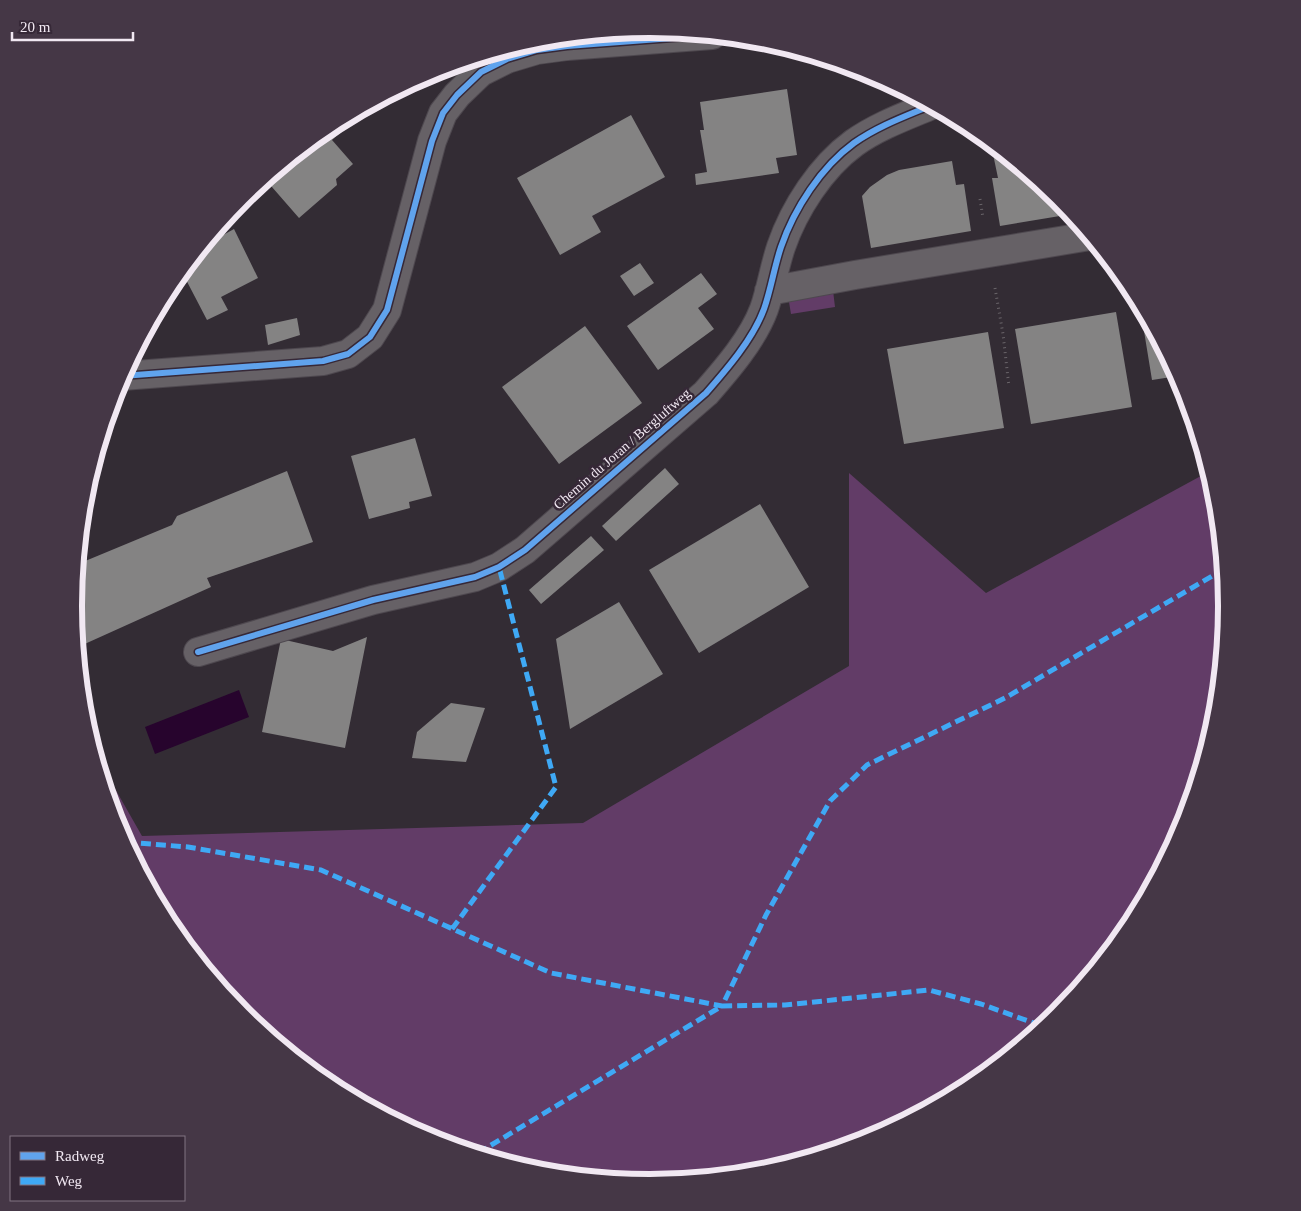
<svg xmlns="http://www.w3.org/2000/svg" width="1301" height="1211" font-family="'Times New Roman',serif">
  <rect width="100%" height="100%" fill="#332c34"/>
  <!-- green -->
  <path fill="#623c67" d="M832,282L835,307L791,314L787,290Z
    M1210,471L1216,493L1227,606L1216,718L1183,826L1130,926L1058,1014L971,1085L871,1138L763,1171L650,1182L538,1171L430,1138L330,1085L242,1013L171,926L118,826L97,757L142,836L583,823L849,666V473L986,593Z"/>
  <!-- water -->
  <path fill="#27042d" d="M239,690L249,717L155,754L145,727Z"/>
  <!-- building -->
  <path fill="#848383" d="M787,89L797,155L776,158L779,173L696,185L695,174L707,172L700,130H704L700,102Z
    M631,115L665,177L592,216L601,232L560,255L517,178Z
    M334,124L341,132L332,140L353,164L336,179L337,185L299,218L265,179Z
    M1003,152L1059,198L1072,214L1000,226L992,178H998L993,154Z
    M952,161L956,185L964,184L971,231L871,248L862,196L870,187L887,175L899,170Z
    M234,229L258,278L221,297L228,310L207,320L182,272L210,237L214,240Z
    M640,263L654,283L634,296L620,276Z
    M701,273L717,294L698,308L714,329L658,370L627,326Z
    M1116,312L1132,407L1031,424L1015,329Z
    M297,318L300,335L268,345L265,325Z
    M585,326L642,403L559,464L502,387Z
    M1154,330L1178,376L1152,380L1144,331Z
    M988,332L1004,428L904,444L887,349Z
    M415,438L432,496L409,502L410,508L369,519L351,456Z
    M665,468L679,484L616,541L602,526Z
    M287,471L313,542L207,578L211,587L78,647L74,605L78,564L172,525L177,516Z
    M760,504L809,587L699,653L649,570Z
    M591,536L604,550L541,604L529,590Z
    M619,602L663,674L570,729L556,639Z
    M367,637L345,748L262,732L281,639L333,651Z
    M451,703L485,708L466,762L412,758L417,732Z"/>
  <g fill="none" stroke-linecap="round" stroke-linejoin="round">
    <defs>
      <path id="minor" d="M769,291L855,275L1090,236
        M122,376L323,361L348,354L370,337L387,310L432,141L443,113L457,95L481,72L507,59L537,50L567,46L712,35
        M198,652L373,600L475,577L499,567L525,550L706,393C727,369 753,339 764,309C771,289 774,268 781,247C794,209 821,167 854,143C878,126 906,116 932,105"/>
    </defs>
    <!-- minor casing -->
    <use href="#minor" stroke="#4e484f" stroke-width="30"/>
    <!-- path -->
    <path stroke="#6a656a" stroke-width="3" stroke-dasharray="1 4" stroke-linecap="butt" d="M980,199L983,218
      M995,288L1003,334L1009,387"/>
    <!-- minor -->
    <use href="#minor" stroke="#666166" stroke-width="28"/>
    <!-- quiet -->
    <path stroke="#3fa9f5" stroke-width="5" stroke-dasharray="10 5" stroke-linecap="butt" d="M126,842L188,847L321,870L551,973L722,1006L766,915L830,801L867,765L1005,698L1224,569
      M452,929L556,787L499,567
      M478,1153L722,1006L785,1005L929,990L981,1004L1042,1026"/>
    <defs>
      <path id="cycleway" d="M122,376L323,361L348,354L370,337L387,310L432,141L443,113L457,95L481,72L507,59L537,50L567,46L712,35
        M198,652L373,600L475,577L499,567L525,550L706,393C727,369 753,339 764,309C771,289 774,268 781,247C794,209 821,167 854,143C878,126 906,116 932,105"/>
    </defs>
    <!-- cycleway casing -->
    <use href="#cycleway" stroke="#362837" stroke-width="9"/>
    <!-- cycleway -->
    <use href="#cycleway" stroke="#60a3ed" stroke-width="6"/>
  </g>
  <g text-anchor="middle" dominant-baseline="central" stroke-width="5" stroke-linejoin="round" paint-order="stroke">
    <!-- street labels -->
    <g font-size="14" fill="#f1e8f2" stroke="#362837">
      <text transform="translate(622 449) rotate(-41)">Chemin du Joran / Bergluftweg</text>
    </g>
  </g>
  <!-- crop -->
  <path d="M0 0H1301V1211H0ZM82 606a568 568 0 1 1 1136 0a568 568 0 1 1-1136 0Z" fill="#453746" fill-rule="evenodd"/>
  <path fill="none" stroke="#f1e8f2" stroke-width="6" d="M82 606a568 568 0 1 1 1136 0a568 568 0 1 1-1136 0Z"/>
  <!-- legend -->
  <rect x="10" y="1136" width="175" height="65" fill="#362837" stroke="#817582"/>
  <rect x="20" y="1152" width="25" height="8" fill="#60a3ed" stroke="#817582"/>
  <text x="55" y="1161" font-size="15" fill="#f1e8f2">Radweg</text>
  <rect x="20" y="1177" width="25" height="8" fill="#3fa9f5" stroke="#817582"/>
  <text x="55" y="1186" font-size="15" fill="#f1e8f2">Weg</text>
  <!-- scale -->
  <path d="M12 32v8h121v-8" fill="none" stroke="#f1e8f2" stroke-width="2.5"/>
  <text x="20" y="32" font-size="15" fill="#f1e8f2" stroke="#362837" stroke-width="4" paint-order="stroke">20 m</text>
</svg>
